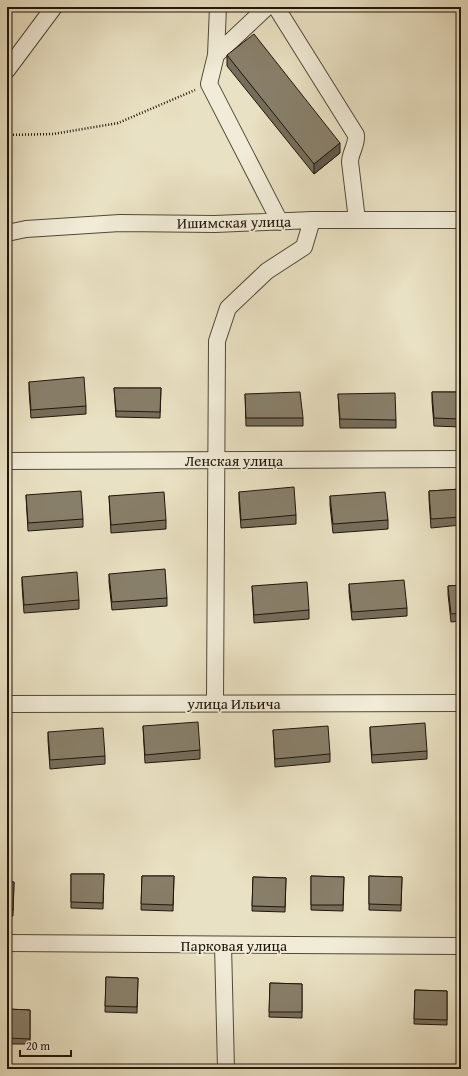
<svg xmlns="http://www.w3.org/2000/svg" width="468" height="1076" font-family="'Gentium Book Plus',serif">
  <rect width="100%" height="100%" fill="#e9e1c3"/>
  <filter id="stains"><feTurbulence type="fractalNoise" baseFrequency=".005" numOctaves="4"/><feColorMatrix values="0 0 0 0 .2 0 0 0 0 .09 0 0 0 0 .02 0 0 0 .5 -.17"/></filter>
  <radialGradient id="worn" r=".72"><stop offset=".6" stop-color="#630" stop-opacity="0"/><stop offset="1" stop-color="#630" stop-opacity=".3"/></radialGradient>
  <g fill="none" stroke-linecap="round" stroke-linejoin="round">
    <defs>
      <path id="minor" d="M267,7L216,55L209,84L280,222
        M276,7L356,135C357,145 350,153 350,162L357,220
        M216,55L218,7
        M7,70L54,7
        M7,233L26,229L120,223L215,224L312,220H461
        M7,461L461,459
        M215,702L217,341L228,308L267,271L304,247L312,220
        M7,704L461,703
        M7,943L461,946
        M223,945L226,1069"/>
    </defs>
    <!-- minor casing -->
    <use href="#minor" stroke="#524838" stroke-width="18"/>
    <!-- path -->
    <path stroke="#1f150a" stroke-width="2.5" stroke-dasharray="1 2" stroke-linecap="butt" d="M7,135L53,134L118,123L195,90"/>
    <!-- minor -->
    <use href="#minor" stroke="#f1ecd8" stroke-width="16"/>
  </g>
  <!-- wall -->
  <path fill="#756d5b" stroke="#1f150a" d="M227,55L340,153L314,174L227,66Z
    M29,382L86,406V414L31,418L29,390Z
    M114,388H161L160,418L116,417Z
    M432,392H461V427L434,426L432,401Z
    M245,394L303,418V426H246Z
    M338,394L396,420V428H340Z
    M461,489V525L431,528L429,499V491Z
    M239,492L296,515V524L241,528L239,500Z
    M26,495L83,519V527L28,531Z
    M109,496L166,520V529L111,533Z
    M330,496L388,520V529L333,533L330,505Z
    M109,574L167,598V606L112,610L109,582Z
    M22,577L79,600V609L24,613L22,585Z
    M349,584L407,608V616L352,620L349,592Z
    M461,585V621L451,622L448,594V586Z
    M252,586L309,610V619L254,623Z
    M143,726L200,750V759L145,763Z
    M370,727L427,751V759L372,763L370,735Z
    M273,730L330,754V762L275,767Z
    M48,732L105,756V764L50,769L48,740Z
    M71,874H104L103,909L71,908Z
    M142,876H174L173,911L141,910Z
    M311,876L344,877L343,911L311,910Z
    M369,876L402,877L401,911L369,910Z
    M253,877L286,878L285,912L252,911Z
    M7,882H14L13,916H7Z
    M106,977L138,978L137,1013L105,1012Z
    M270,983L302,984V1018L269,1017Z
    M415,990L447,991V1025L414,1024Z
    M7,1009L30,1010V1044H7Z"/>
  <!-- shaded-wall -->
  <path fill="#5f594a" stroke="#1f150a" d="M340,143V153L314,174V164Z"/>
  <!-- building -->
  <path fill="#887f6a" stroke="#1f150a" d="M254,34L340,143L314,164L227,55Z
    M84,377L86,406L31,410L29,382Z
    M114,388H161L160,412L116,411Z
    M300,392L303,418H246L245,394Z
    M432,392H461V419L434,418Z
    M395,393L396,420L340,419L338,394Z
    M294,487L296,515L241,520L239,492Z
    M461,489V517L431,519L429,491Z
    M81,491L83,519L28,523L26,495Z
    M164,492L166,520L111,525L109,496Z
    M385,492L388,520L333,524L330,496Z
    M165,569L167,598L112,602L109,574Z
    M77,572L79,600L24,605L22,577Z
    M404,580L407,608L352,612L349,584Z
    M307,582L309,610L254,615L252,586Z
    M461,585V613L451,614L448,586Z
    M198,722L200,750L145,755L143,726Z
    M425,723L427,751L372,755L370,727Z
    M328,726L330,754L275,759L273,730Z
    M103,728L105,756L50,760L48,732Z
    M71,874H104L103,903L71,902Z
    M142,876H174L173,905L141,904Z
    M311,876L344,877L343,905H311Z
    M369,876L402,877L401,905L369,904Z
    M253,877L286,878L285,907L252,906Z
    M7,882H14L13,910H7Z
    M106,977L138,978L137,1007L105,1006Z
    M270,983L302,984V1012H269Z
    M415,990L447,991V1020L414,1019Z
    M7,1009L30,1010V1039L7,1038Z"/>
  <g text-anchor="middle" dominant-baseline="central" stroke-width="3.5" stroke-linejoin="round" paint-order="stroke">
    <!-- street labels -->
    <g font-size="15" fill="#1f150a" stroke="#f1ecd8">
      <text transform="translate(234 222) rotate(-1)">Ишимская улица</text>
      <text x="234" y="460">Ленская улица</text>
      <text x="234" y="703">улица Ильича</text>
      <text x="234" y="945">Парковая улица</text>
    </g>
  </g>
  <!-- margin -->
  <rect width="468" height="1076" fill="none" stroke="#e9e1c3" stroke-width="24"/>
  <rect x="8" y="8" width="452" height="1060" fill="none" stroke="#1f150a" stroke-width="2"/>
  <rect x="12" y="12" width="444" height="1052" fill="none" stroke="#1f150a"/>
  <!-- scale -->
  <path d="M20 1050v6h51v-6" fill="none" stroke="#1f150a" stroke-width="2"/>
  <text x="26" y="1050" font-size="12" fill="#1f150a" stroke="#f1ecd8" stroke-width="3" paint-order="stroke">20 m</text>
  <rect width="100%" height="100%" filter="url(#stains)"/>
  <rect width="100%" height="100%" fill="url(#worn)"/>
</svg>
